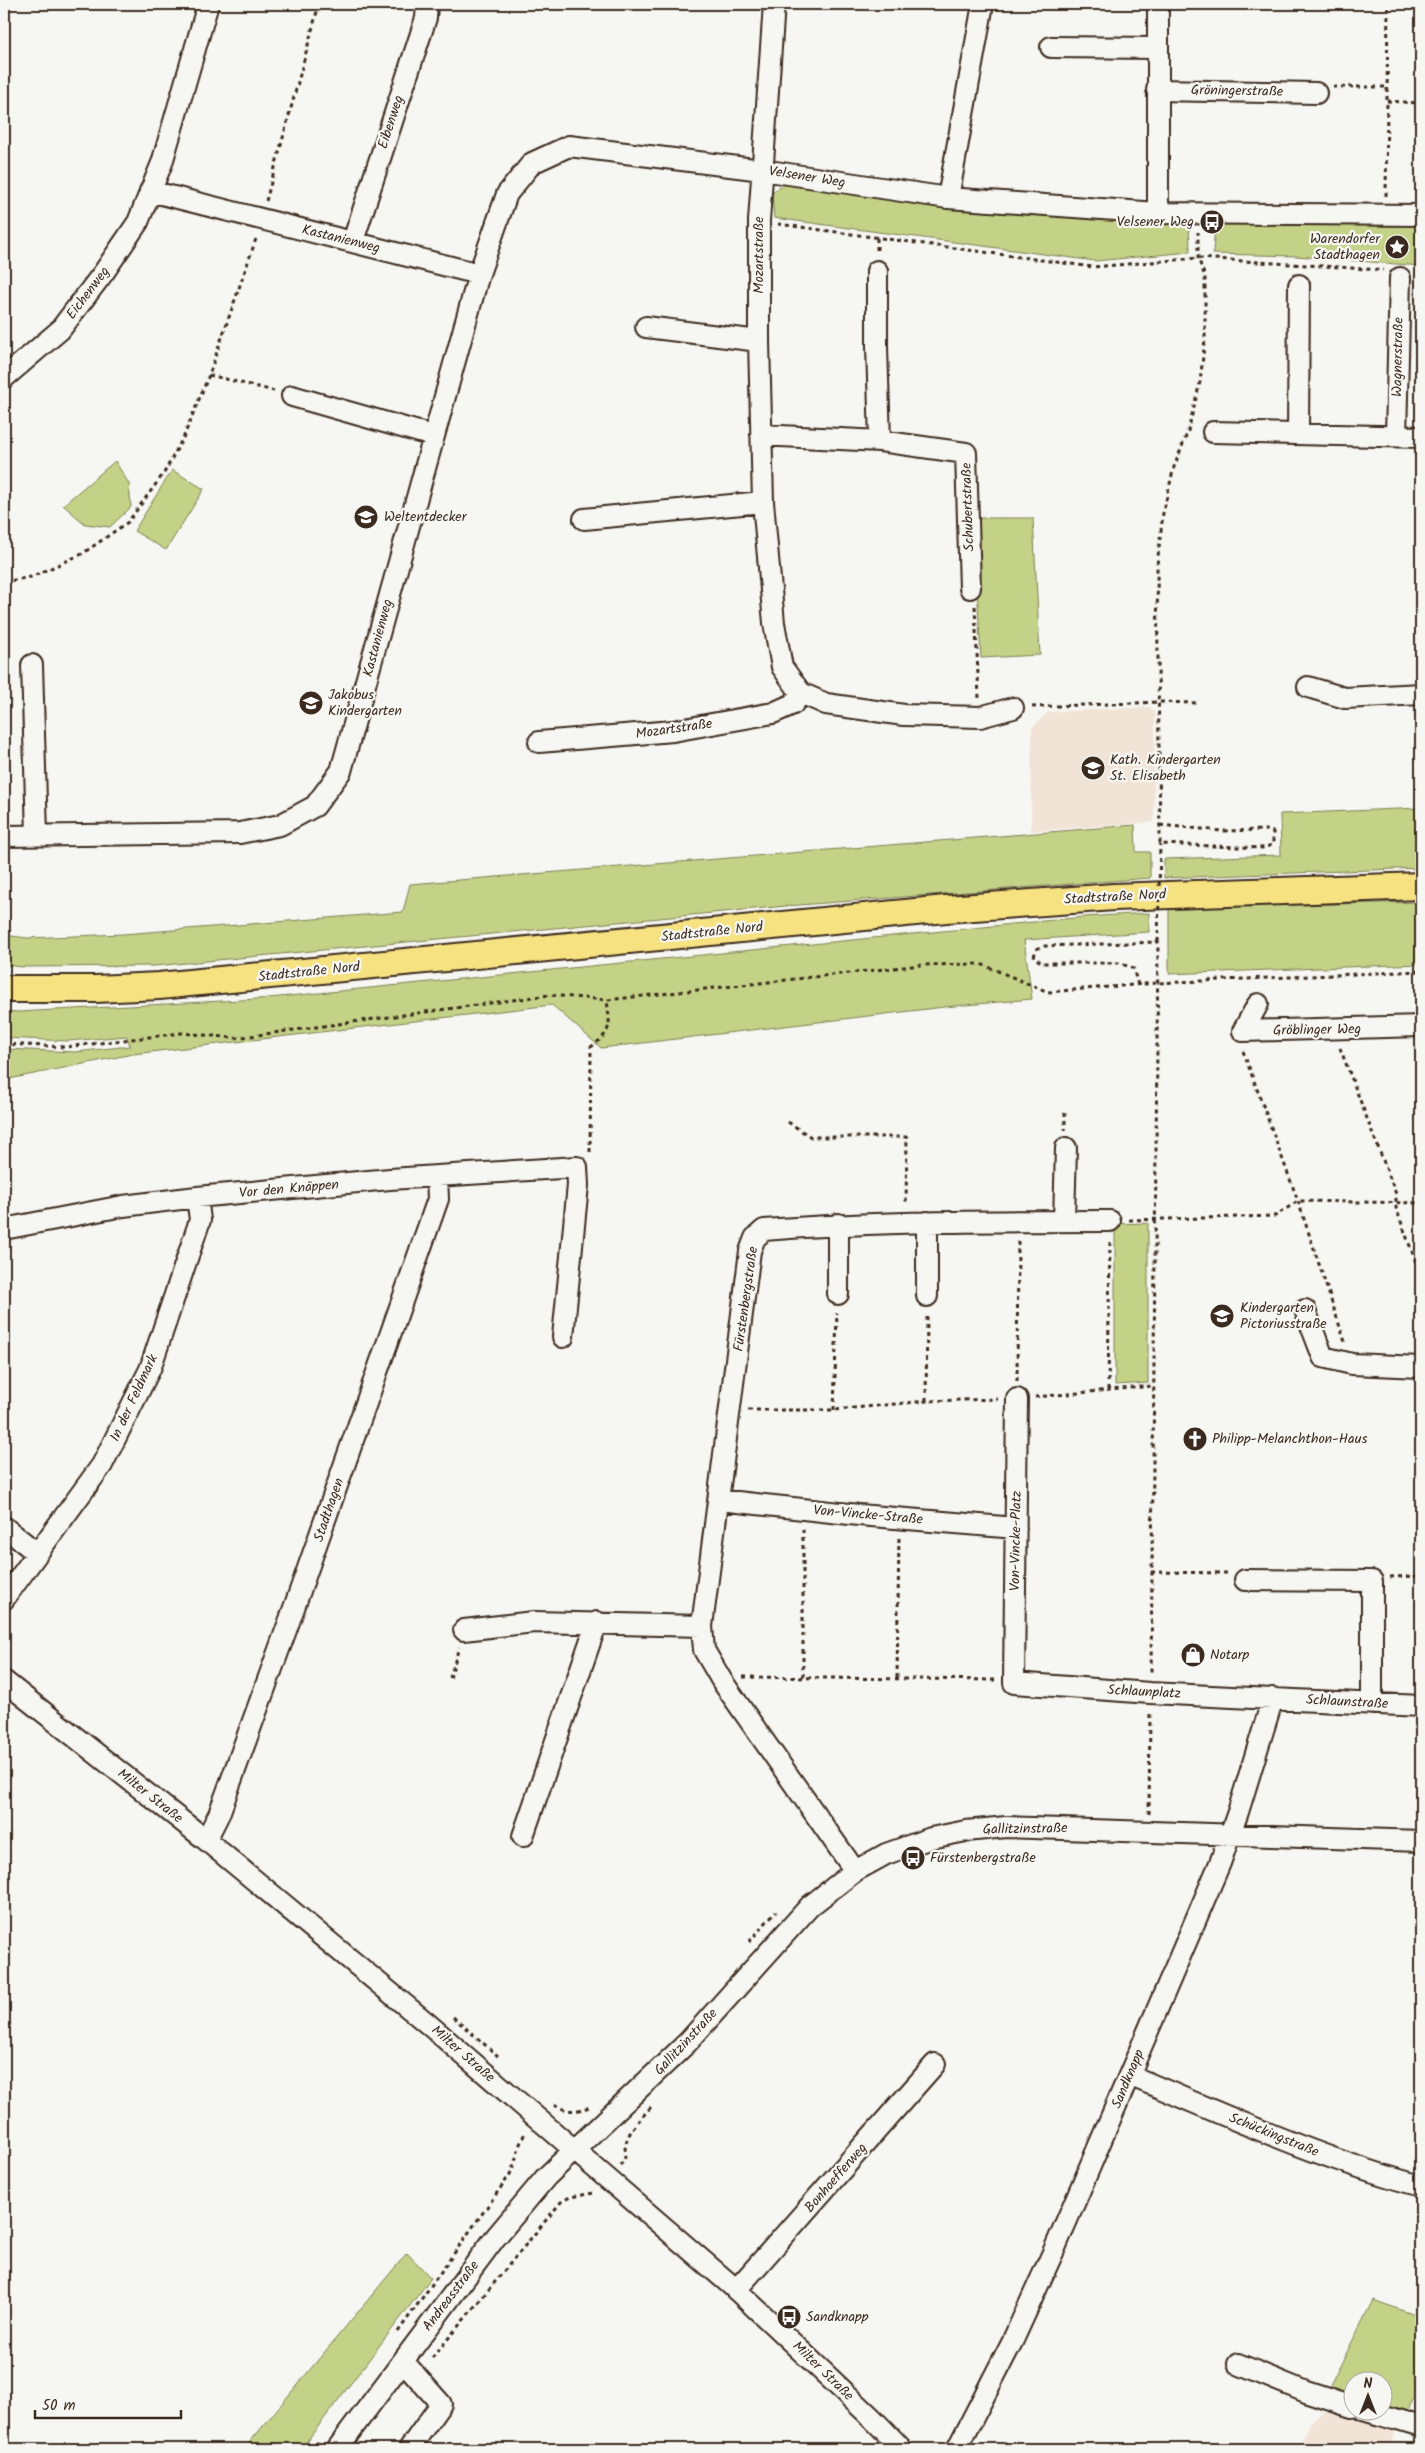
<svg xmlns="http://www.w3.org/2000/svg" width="1425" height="2453" font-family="Kalam,sans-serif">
  <rect width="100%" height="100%" fill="#f6f6f2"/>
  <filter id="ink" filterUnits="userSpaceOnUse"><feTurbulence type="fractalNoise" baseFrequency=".02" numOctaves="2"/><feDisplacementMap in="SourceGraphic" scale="10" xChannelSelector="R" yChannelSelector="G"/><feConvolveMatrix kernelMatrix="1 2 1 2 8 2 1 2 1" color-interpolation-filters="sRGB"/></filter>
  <g filter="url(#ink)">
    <!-- built -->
    <path fill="#f1e3d6" d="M1150,707L1155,712L1154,822L1031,831L1032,728L1048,712Z
      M1325,2412L1397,2431L1387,2449H1297L1312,2421Z"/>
    <!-- green -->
    <path fill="#c3d286" stroke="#7f7e52" d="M789,181L956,209L1101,220L1189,221L1190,252L1095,261L774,218L772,193Z
      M1215,224H1421V266L1296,256L1213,254Z
      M115,461L129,484L131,507L110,527L85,524L63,505Z
      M172,470L204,489L166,550L134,531Z
      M980,518H1033L1040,655L981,658L975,551Z
      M1421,808V868L1164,878V859L1281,855L1280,814Z
      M1135,825L1136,852H1150V878L786,906L154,966L23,967L4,965V935L27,938L123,934L403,912L410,884Z
      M1421,902V964L1169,974V908Z
      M1149,913V932L1024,940L1032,999L944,1007L601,1048L552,1005L133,1054L4,1080V1049L75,1052L130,1046L127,1036L68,1041L4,1038V1011L18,1012L259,999L1084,917Z
      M1148,1223V1383L1115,1385V1224Z
      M407,2253L431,2278L301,2449H244Z
      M1373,2300L1421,2317V2385L1408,2411L1383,2405L1382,2380H1352V2397L1328,2390Z"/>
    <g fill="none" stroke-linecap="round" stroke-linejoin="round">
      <defs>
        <path id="minor" d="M774,4L759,221V341L763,502L774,623L782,667L801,693L826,704L904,715L980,717L1013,708
          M1051,47L1157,48
          M1157,90L1316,93
          M150,191L479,274
          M948,198L983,4
          M1158,213V4
          M353,241L426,18L427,4
          M877,271V347L880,441
          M646,327L759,341
          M4,378L60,330L104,272L138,222L162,163L208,4
          M292,396L433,436
          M1213,432L1421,437
          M1298,434L1299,285
          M761,435L880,441L966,453L970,588
          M1396,436L1400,278
          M584,519L763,502
          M32,665L37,835
          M1308,687L1345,698L1421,694
          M539,742L673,731L773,713L793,704L801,693
          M4,836L240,833L280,825L315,806L341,771L479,274L507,194L532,163L569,146L762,170L948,198L1158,213L1421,215
          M1258,1004L1243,1031L1421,1026
          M1064,1221L1066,1148
          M838,1224V1294
          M4,1229L123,1206L197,1197L390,1179L577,1167L578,1185L563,1337
          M927,1296V1222
          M1305,1310L1323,1357L1352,1364L1421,1367
          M1017,1399L1014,1683L1150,1693L1421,1706
          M719,1500L859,1515L1016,1528
          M4,1527L37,1553
          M1245,1580L1372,1581V1704
          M4,1599L102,1465L150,1369L200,1220L197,1197
          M464,1630L534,1622L702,1626
          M4,1681L206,1840L428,2024L731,2285L872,2418L902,2449
          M523,1836L597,1622
          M206,1840L219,1814L289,1622L438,1199L437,1177
          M855,1871L722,1681L704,1650L702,1626L750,1251L755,1238L764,1230C879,1221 995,1221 1110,1221
          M1129,2075C1225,2115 1320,2159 1421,2186
          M736,2290L935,2064
          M403,2361L441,2404L409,2449
          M1238,2364L1306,2392L1352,2407
          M1364,2410L1421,2427
          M337,2449L495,2238L546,2177L687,2043L810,1906L855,1871L886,1854L931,1838L966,1831L1006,1827L1421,1841
          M957,2449L1013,2340L1055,2248L1220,1863L1238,1812L1273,1698"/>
        <path id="major" d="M4,989H95L159,986L946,909L1114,897L1421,886"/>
      </defs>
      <!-- minor casing -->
      <use href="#minor" stroke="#3b2a1e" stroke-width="24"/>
      <!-- major casing -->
      <use href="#major" stroke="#3b2a1e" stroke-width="30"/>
      <!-- path -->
      <path stroke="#3b2a1e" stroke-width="3" stroke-dasharray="4 4" stroke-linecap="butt" d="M1333,87H1387
        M1387,101L1421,103
        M1386,196L1388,4
        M266,201L319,4
        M778,224L1093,267L1198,258L1383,270
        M877,238V253
        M209,375L274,391
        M4,582L31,577L82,554L128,522L164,473L184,436L209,375L257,236
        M975,606L979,699
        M1032,707L1160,702L1198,703
        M1160,825L1222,831L1266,830L1273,832V844L1265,848L1160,844L1157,565L1163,513L1174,467L1188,431L1200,382L1205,339V277L1198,258V232
        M1138,985L1133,968L1119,963H1042L1034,957L1036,949L1045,946L1158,942L1151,1674
        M4,1044L66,1047L182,1033L236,1038L549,995L607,1000L921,965L981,964L1048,992L1157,983L1421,971
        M1340,1048L1396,1194V1208L1421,1276
        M1243,1051L1298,1201L1345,1342
        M1065,1112V1130
        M788,1122L811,1137H907L906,1204
        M590,1152L591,1047C613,1031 610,1025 607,1000
        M1129,1220L1275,1216L1298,1201L1421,1203
        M1017,1381L1018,1239
        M1108,1390L1110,1241
        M1035,1397L1153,1386
        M926,1401L927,1314
        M748,1410H834L926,1401L998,1399
        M834,1410L837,1313
        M1151,1572L1228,1573
        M1418,1576L1420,1385
        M1390,1577L1421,1576
        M743,1677L996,1680
        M803,1677V1527
        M450,1678L459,1647
        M897,1678L899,1536
        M1149,1814L1150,1712
        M749,1942L776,1911
        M453,2017L498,2056
        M554,2105C566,2112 579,2112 591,2106
        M620,2165L625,2159C623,2135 636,2124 651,2107
        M398,2332L509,2176C517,2162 517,2145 526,2132
        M432,2358L561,2202L570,2197L594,2193
        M312,2449L318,2442"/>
      <!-- minor -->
      <use href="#minor" stroke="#f6f6f2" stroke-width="20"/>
      <!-- major -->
      <use href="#major" stroke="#f7e281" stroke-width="26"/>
      <!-- path-bridge -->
      <path stroke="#3b2a1e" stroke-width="3" stroke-dasharray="4 4" stroke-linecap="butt" d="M1158,942L1160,844"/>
    </g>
  </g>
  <!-- icons -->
  <defs>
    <symbol id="bus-disc" viewBox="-11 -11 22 22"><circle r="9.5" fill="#3b2a1e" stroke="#f6f6f2"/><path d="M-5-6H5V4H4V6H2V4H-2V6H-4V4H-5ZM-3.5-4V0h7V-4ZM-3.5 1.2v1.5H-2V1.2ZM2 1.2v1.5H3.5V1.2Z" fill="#fff"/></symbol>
    <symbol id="sight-disc" viewBox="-11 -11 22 22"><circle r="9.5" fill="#3b2a1e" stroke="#f6f6f2"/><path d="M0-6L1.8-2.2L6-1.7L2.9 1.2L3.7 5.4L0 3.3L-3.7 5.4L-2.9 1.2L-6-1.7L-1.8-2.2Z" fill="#fff"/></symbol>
    <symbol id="school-disc" viewBox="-11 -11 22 22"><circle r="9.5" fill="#3b2a1e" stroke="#f6f6f2"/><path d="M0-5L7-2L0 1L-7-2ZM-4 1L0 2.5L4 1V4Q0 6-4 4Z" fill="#fff"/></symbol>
    <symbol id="church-disc" viewBox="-11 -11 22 22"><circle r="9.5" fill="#3b2a1e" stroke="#f6f6f2"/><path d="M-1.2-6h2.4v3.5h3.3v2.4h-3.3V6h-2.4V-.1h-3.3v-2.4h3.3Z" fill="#fff"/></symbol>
    <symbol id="shop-disc" viewBox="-11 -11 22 22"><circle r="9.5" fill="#3b2a1e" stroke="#f6f6f2"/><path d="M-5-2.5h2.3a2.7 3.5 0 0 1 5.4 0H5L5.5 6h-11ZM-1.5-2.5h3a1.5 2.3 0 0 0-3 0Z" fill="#fff"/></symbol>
  </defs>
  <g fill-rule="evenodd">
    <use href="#bus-disc" x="1198" y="208" width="28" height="28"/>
    <use href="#sight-disc" x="1383" y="233" width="28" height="28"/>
    <use href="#school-disc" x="352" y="503" width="28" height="28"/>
    <use href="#school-disc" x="297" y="689" width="28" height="28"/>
    <use href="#school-disc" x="1079" y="754" width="28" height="28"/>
    <use href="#school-disc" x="1208" y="1302" width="28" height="28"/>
    <use href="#church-disc" x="1181" y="1425" width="28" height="28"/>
    <use href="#shop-disc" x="1179" y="1641" width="28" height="28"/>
    <use href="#bus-disc" x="899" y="1844" width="28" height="28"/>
    <use href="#bus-disc" x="775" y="2303" width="28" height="28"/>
  </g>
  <g text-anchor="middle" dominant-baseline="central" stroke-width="4.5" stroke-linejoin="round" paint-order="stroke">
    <!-- street labels -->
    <g font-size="14" fill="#3b2a1e" stroke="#f6f6f2">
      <text transform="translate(1237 91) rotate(1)">Gröningerstraße</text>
      <text transform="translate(391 122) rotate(-72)">Eibenweg</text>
      <text transform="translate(807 177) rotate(9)">Velsener Weg</text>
      <text transform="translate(341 239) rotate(14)">Kastanienweg</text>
      <text transform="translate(759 255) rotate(-90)">Mozartstraße</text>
      <text transform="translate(88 293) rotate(-53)">Eichenweg</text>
      <text transform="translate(1398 357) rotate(-89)">Wagnerstraße</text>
      <text transform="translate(968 507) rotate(-92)">Schubertstraße</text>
      <text transform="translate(378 638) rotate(-75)">Kastanienweg</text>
      <text transform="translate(674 729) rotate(-8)">Mozartstraße</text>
      <text transform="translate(1115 897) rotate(-3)">Stadtstraße Nord</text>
      <text transform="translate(712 932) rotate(-6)">Stadtstraße Nord</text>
      <text transform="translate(309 972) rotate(-6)">Stadtstraße Nord</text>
      <text transform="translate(1317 1030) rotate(-1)">Gröblinger Weg</text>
      <text transform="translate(289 1189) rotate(-5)">Vor den Knäppen</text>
      <text transform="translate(746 1299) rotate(-82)">Fürstenbergstraße</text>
      <text transform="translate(134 1398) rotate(-65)">In der Feldmark</text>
      <text transform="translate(329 1510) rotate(-71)">Stadthagen</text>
      <text transform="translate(868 1515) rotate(5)">Von-Vincke-Straße</text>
      <text transform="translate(1016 1541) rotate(-89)">Von-Vincke-Platz</text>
      <text transform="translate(1144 1692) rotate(3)">Schlaunplatz</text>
      <text transform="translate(1347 1702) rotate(3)">Schlaunstraße</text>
      <text transform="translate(150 1796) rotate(38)">Milter Straße</text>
      <text transform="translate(1025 1829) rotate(-1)">Gallitzinstraße</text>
      <text transform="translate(686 2042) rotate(-47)">Gallitzinstraße</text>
      <text transform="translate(463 2054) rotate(41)">Milter Straße</text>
      <text transform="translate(1128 2079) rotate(-67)">Sandknapp</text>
      <text transform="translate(1274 2135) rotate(22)">Schückingstraße</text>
      <text transform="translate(836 2178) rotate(-49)">Bonhoefferweg</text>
      <text transform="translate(451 2296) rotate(-53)">Andreasstraße</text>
      <text transform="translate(823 2371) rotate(44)">Milter Straße</text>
    </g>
    <!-- poi labels -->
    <g font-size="14" fill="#3b2a1e" stroke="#f6f6f2" text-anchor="start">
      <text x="1194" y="222" text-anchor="end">Velsener Weg</text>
      <text x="1380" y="239" text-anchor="end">Warendorfer<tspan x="1380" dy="16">Stadthagen</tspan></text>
      <text x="384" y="517">Weltentdecker</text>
      <text x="328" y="695">Jakobus<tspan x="328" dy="16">Kindergarten</tspan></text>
      <text x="1110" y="760">Kath. Kindergarten<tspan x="1110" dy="16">St. Elisabeth</tspan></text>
      <text x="1240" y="1308">Kindergarten<tspan x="1240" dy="16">Pictoriusstraße</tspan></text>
      <text x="1212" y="1439">Philipp-Melanchthon-Haus</text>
      <text x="1210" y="1655">Notarp</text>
      <text x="930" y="1858">Fürstenbergstraße</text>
      <text x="806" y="2317">Sandknapp</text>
    </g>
  </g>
  <!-- margin -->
  <rect width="1425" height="2453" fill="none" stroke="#f6f6f2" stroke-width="20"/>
  <rect x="10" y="10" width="1405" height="2433" fill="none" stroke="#3b2a1e" stroke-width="2" filter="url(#ink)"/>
  <!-- north arrow -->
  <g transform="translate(1368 2396)"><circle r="24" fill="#f6f6f2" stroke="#aba49d"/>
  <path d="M0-4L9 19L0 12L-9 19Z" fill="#3b2a1e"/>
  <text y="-8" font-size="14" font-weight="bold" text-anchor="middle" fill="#3b2a1e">N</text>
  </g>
  <!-- scale -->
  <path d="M35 2410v8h146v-8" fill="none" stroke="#3b2a1e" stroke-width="2.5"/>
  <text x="42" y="2410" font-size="15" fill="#3b2a1e" stroke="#f6f6f2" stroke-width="4" paint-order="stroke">50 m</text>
</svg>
